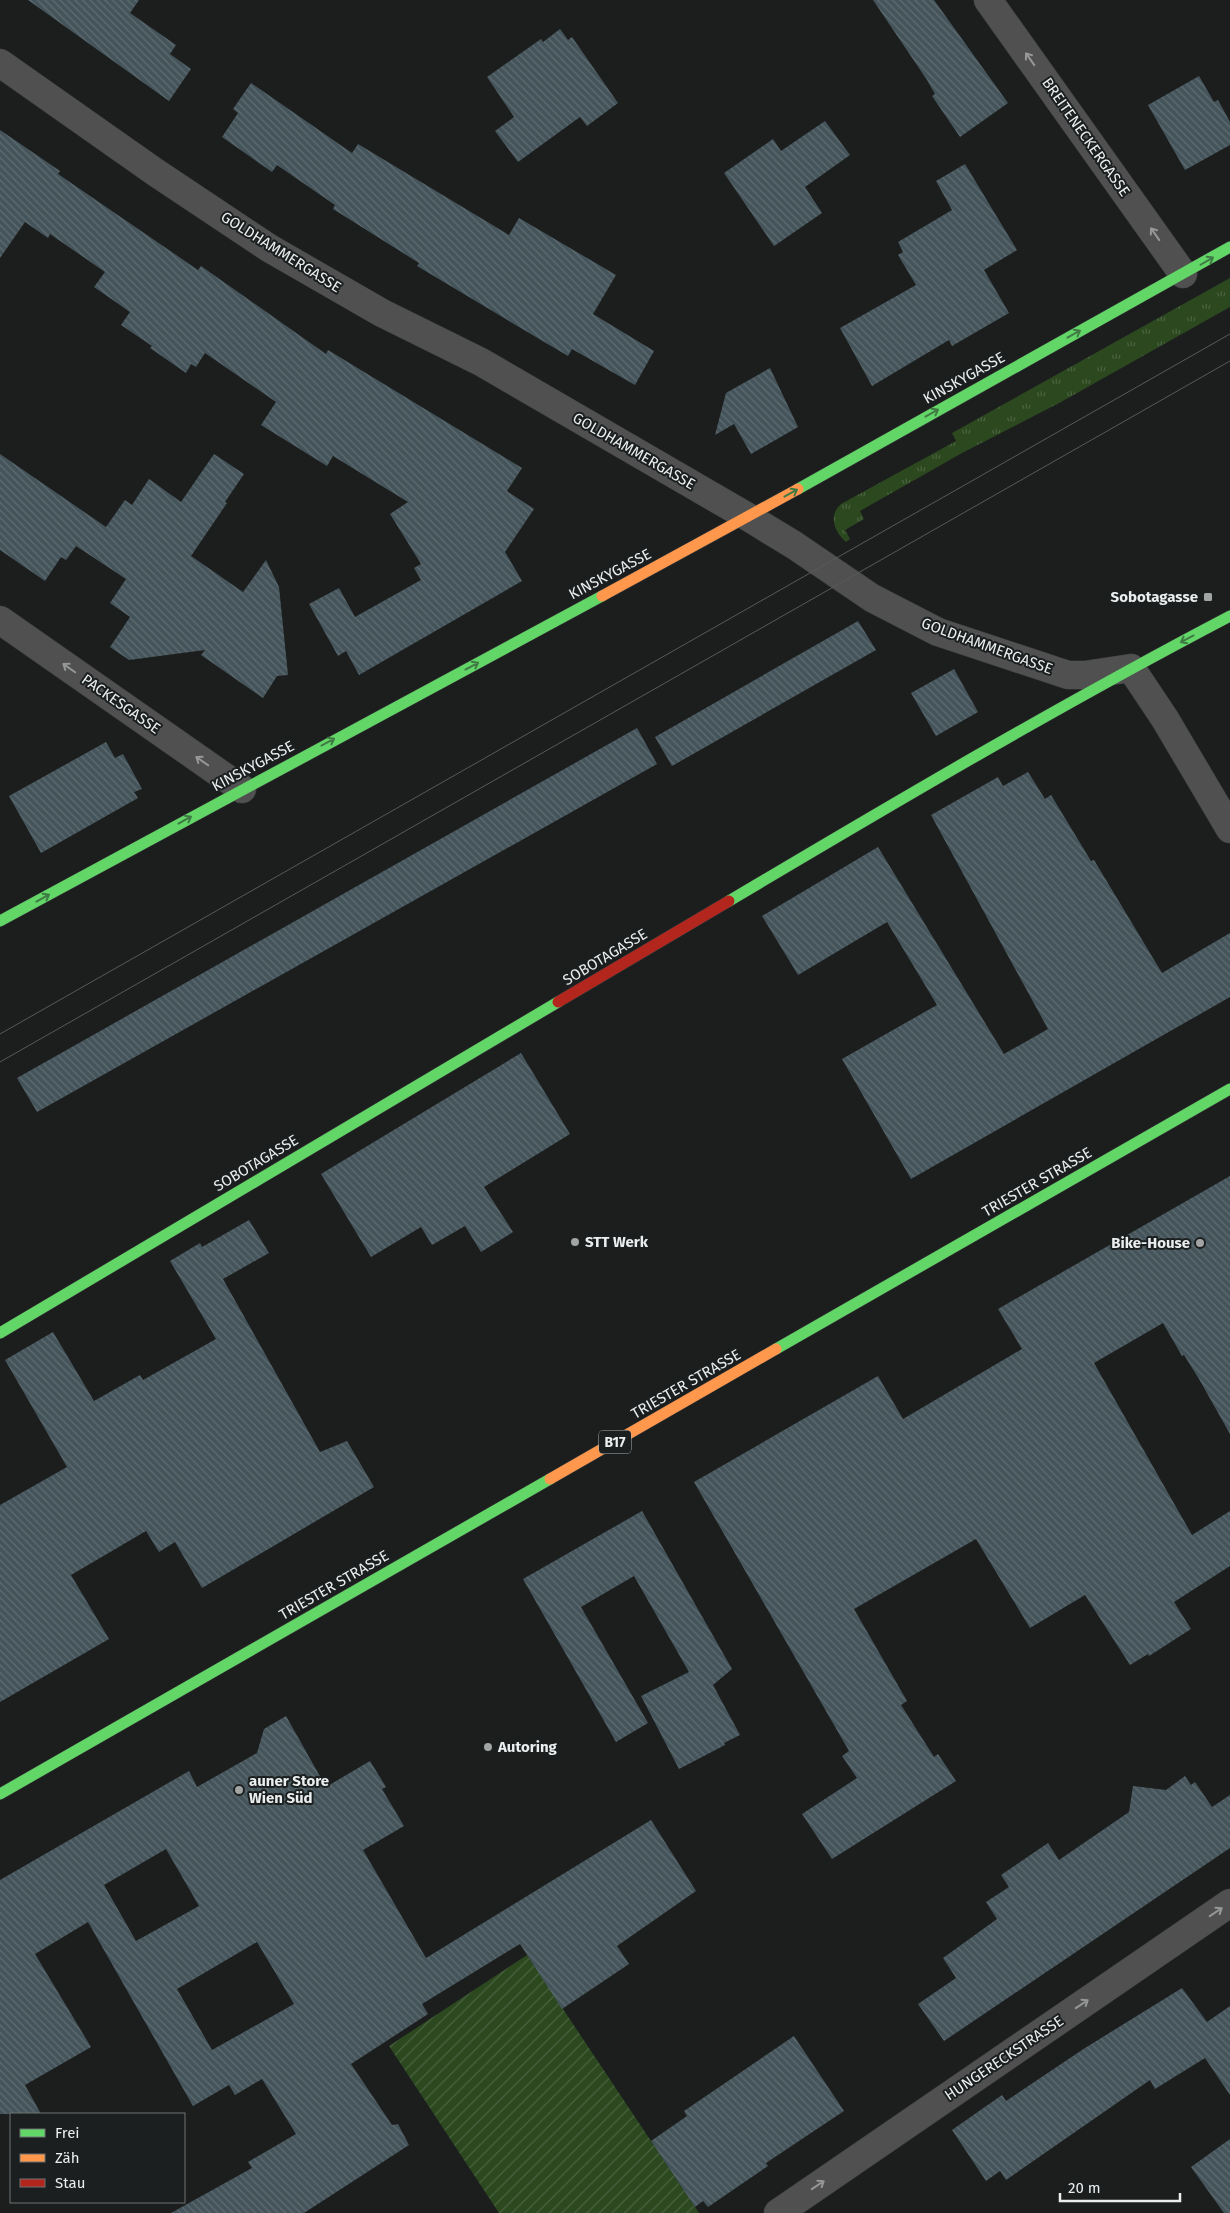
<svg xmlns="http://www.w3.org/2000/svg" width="1230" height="2213" font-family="'Fira Sans',sans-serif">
  <defs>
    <pattern id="grass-tufts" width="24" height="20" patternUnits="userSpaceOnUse" patternTransform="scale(1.25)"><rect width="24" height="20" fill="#2b481f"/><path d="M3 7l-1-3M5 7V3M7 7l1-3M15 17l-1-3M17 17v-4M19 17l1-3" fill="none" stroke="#4a6340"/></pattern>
    <pattern id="garden-furrows" width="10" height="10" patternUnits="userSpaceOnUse" patternTransform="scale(1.25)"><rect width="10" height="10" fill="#2b481f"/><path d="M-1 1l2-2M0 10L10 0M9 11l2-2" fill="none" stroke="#4a6340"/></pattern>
    <pattern id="building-back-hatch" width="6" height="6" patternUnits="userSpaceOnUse" patternTransform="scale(1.25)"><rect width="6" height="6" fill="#44545a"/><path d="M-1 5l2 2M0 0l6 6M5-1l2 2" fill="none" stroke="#5f6d72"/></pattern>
  </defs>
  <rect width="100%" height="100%" fill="#1c1e1e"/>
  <!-- grass -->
  <path fill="url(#grass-tufts)" d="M1230,278V307L1061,402L962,453L860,511L864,519L845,530L850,539L846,542C834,532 828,515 841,504L956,441L952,433Z"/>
  <!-- garden -->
  <path fill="url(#garden-furrows)" d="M527,1955L699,2213H499L389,2046Z"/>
  <!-- building -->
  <path fill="url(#building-back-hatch)" fill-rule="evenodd" d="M28,0H139L130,13L176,45L170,54L191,69L169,101Z
    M873,0H934L1008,103L960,137L932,96L935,94L927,80Z
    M560,29L568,40L572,37L618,103L587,126L580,117L518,162L495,131L514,117L487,77L541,39L543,42Z
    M1199,76L1214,102L1218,100L1230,122V145L1185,170L1148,105Z
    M251,83L352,153L358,144L509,235L519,218L616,275L593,314L654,351L635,385L572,349L568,356L519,327L417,266L419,263L333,209L335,205L277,165L272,172L222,137L238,113L233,109Z
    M825,121L850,155L805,187L822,213L774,246L724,173L773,139L781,151Z
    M0,130L60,171L58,174L198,270L201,266L326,354L328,350L522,468L507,491L534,509L505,552L522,581L359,675L346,651L338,656L309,604L339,588L355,617L421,580L414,568L421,564L390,514L408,502L333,456L327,466L261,425L276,402L205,353L196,367L191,364L186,373L150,348L152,346L121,325L130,312L94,287L105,272L50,234L48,238L25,222L0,258Z
    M965,164L1017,250L984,270L1009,313L952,346L949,340L872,386L840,328L916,285L898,255L903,252L898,242L952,210L936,181Z
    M770,368L798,427L751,454L734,424L715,435L726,393Z
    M0,454L106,527L125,500L132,505L149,479L181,502L214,454L244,474L225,502L227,503L191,556L243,592L266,560L279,587L288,675L277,676L263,698L201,655L205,650L129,660L110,647L130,617L110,603L126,579L76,546L66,560L61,557L45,581L0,550Z
    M858,621L876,650L672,766L655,737Z
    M954,669L978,712L936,736L911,693Z
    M637,728L657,764L37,1112L17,1078Z
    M106,742L115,758L123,754L142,789L134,792L138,798L41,853L9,796Z
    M1028,772L1045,799L1051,795L1091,861L1094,860L1162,973L1230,933V997L911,1179L842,1059L937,1005L887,922L798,975L762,916L878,847L1004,1054L1048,1029L931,815L998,777L1003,786Z
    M521,1053L570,1134L484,1187L513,1232L481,1252L465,1226L432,1245L421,1227L371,1257L321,1174Z
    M1230,1176V1434L1199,1379L1184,1355L1182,1356L1163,1323L1094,1363L1192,1535L1230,1511V1566L1174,1602L1191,1629L1149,1656L1148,1654L1130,1665L1085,1595L1030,1628L976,1539L854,1609L907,1701L901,1705L934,1757L938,1754L956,1781L832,1859L802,1814L857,1778L842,1756L849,1751L694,1482L878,1376L903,1419L1022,1349L998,1309Z
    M249,1220L269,1253L223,1279L320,1452L347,1441L374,1487L202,1588L175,1542L159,1552L146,1531L71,1575L109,1639L0,1702V1505L67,1467L5,1360L53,1332L94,1401L140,1375L143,1380L216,1339L170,1261L200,1243L202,1247Z
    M642,1511L732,1669L713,1685L740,1735L724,1743L725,1745L679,1769L641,1696L689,1672L634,1576L581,1607L648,1723L616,1742L523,1579Z
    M286,1716L326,1787L370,1761L386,1787L382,1789L404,1826L363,1850L426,1958L651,1820L696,1891L617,1946L629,1964L562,2009L520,1944L422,2004L428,2014L351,2064L392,2125L398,2124L409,2145L304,2213H171L252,2168L248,2162L296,2134L262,2079L235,2095L229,2085L193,2106L88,1922L35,1954L91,2047L25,2085L41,2114H0V1880L189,1771L197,1787L257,1753L264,1729ZM166,1849L199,1906L136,1941L104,1885ZM257,1942L294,2004L212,2050L177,1989Z
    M1185,1776L1191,1785L1195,1782L1212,1807L1230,1795V1848L944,2041L918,2004L956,1978L943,1958L997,1919L986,1902L1009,1887L1001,1875L1048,1843L1059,1860L1129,1812L1133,1786L1166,1790Z
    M1182,1988L1207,2022L1230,2006V2095L1205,2058L1155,2089L1150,2080L1006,2180L1000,2171L986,2181L952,2130L1002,2095L1006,2101L1085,2048Z
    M794,2036L844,2111L766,2163L768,2166L708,2207L703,2201L695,2207L651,2141L687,2116L684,2111Z
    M1230,2139V2213H1224L1191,2167Z"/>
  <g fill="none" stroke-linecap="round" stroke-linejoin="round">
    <defs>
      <path id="street" d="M988,0L1183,274
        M0,63L155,172L269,248L382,313L481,362L748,517L794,545L872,598L938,632L1068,675H1085L1131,668L1165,719L1230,829
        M0,620L242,789
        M778,2213L1230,1903"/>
      <path id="fast" d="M798,489L1230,247
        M729,901C894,803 1060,705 1230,616
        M0,921L602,596
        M0,1333L558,1002
        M776,1349L1230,1089
        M0,1794L550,1479"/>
      <path id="slow" d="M602,596L798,489
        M550,1479L776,1349"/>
      <path id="jam" d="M558,1002L729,901"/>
    </defs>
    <!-- street casing -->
    <use href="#street" stroke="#393b3b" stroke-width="29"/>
    <!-- fast casing -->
    <use href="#fast" stroke="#393b3b" stroke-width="12"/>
    <!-- slow casing -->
    <use href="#slow" stroke="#393b3b" stroke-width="12"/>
    <!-- jam casing -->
    <use href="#jam" stroke="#393b3b" stroke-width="12"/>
    <!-- street -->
    <use href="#street" stroke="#505050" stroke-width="28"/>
    <!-- fast -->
    <use href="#fast" stroke="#63d668" stroke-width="11"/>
    <!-- slow -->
    <use href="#slow" stroke="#ff974d" stroke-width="11"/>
    <!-- jam -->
    <use href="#jam" stroke="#b3261e" stroke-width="11"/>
    <!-- tram -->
    <path stroke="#585959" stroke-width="1" d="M0,1034L1230,334
      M0,1062L1230,361"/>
  </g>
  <!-- one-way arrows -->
  <defs><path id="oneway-shaft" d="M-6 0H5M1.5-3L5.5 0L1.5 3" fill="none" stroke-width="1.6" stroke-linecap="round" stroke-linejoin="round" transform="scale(1.25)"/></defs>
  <g stroke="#969797">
    <use href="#oneway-shaft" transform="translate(1030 59) rotate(-125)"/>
    <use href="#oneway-shaft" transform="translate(1155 234) rotate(-125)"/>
    <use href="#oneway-shaft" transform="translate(69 668) rotate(-145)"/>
    <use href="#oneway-shaft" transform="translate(202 761) rotate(-145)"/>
    <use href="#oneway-shaft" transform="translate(1216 1912) rotate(-34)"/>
    <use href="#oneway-shaft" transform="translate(1082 2004) rotate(-34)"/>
    <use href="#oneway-shaft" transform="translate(818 2185) rotate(-34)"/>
  </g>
  <g stroke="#3f7a44">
    <use href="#oneway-shaft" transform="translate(1207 261) rotate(-30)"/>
    <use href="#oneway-shaft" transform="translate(1074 334) rotate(-29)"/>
    <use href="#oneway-shaft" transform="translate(932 413) rotate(-29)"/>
    <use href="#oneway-shaft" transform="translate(791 493) rotate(-29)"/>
    <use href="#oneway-shaft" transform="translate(1187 639) rotate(152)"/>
    <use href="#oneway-shaft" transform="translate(472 666) rotate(-28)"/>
    <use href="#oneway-shaft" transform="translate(328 742) rotate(-28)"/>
    <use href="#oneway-shaft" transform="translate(185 820) rotate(-29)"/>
    <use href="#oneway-shaft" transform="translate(43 898) rotate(-29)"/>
  </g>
  <!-- markers -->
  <g fill="#a3a5a5" stroke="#1b1f1f" stroke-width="2">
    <rect x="1203" y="592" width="10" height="10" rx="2.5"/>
    <circle cx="575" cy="1242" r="5"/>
    <circle cx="1200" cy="1243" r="5"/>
    <circle cx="488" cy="1747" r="5"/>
    <circle cx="239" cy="1790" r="5"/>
  </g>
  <g text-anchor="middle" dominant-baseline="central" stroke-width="4" stroke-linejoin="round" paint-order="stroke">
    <!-- shield labels -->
    <rect fill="#1b1f1f" stroke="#adb0b0" stroke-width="1" x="599" y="1430.5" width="32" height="23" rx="4"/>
    <g font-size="14" font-weight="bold" fill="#ebeeee">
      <text x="615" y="1442">B17</text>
    </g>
    <!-- street labels -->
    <g font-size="15" fill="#ebeeee" stroke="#1b1f1f">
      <text transform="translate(1086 137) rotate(55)">BREITENECKERGASSE</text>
      <text transform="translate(281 252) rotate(32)">GOLDHAMMERGASSE</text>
      <text transform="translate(964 378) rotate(-29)">KINSKYGASSE</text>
      <text transform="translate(634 451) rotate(30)">GOLDHAMMERGASSE</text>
      <text transform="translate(610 574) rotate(-28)">KINSKYGASSE</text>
      <text transform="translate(987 646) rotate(20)">GOLDHAMMERGASSE</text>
      <text transform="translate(121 704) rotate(35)">PACKESGASSE</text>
      <text transform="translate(253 766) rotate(-28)">KINSKYGASSE</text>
      <text transform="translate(605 957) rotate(-31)">SOBOTAGASSE</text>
      <text transform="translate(256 1163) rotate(-31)">SOBOTAGASSE</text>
      <text transform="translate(1037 1182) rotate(-30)">TRIESTER STRASSE</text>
      <text transform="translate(686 1384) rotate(-30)">TRIESTER STRASSE</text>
      <text transform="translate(334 1585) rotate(-30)">TRIESTER STRASSE</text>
      <text transform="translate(1004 2058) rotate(-34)">HUNGERECKSTRASSE</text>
    </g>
    <!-- poi labels -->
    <g font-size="15" font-weight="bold" fill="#ebeeee" stroke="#1b1f1f" text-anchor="start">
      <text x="1198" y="597" text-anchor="end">Sobotagasse</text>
      <text x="585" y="1242">STT Werk</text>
      <text x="1190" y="1243" text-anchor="end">Bike-House</text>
      <text x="498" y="1747">Autoring</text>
      <text x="249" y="1781">auner Store<tspan x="249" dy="17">Wien Süd</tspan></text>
    </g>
  </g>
  <!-- legend -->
  <rect x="10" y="2113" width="175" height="90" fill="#1b1f1f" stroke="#6e7272"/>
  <rect x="20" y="2129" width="25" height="8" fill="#63d668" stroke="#6e7272"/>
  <text x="55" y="2138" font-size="15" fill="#ebeeee">Frei</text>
  <rect x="20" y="2154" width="25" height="8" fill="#ff974d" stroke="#6e7272"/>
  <text x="55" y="2163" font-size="15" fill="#ebeeee">Zäh</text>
  <rect x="20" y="2179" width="25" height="8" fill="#b3261e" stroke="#6e7272"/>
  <text x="55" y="2188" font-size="15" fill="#ebeeee">Stau</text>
  <!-- scale -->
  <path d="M1060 2193v8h120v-8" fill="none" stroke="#ebeeee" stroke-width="2.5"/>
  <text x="1068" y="2193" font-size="15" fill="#ebeeee" stroke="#1b1f1f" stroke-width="4" paint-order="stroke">20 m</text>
</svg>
